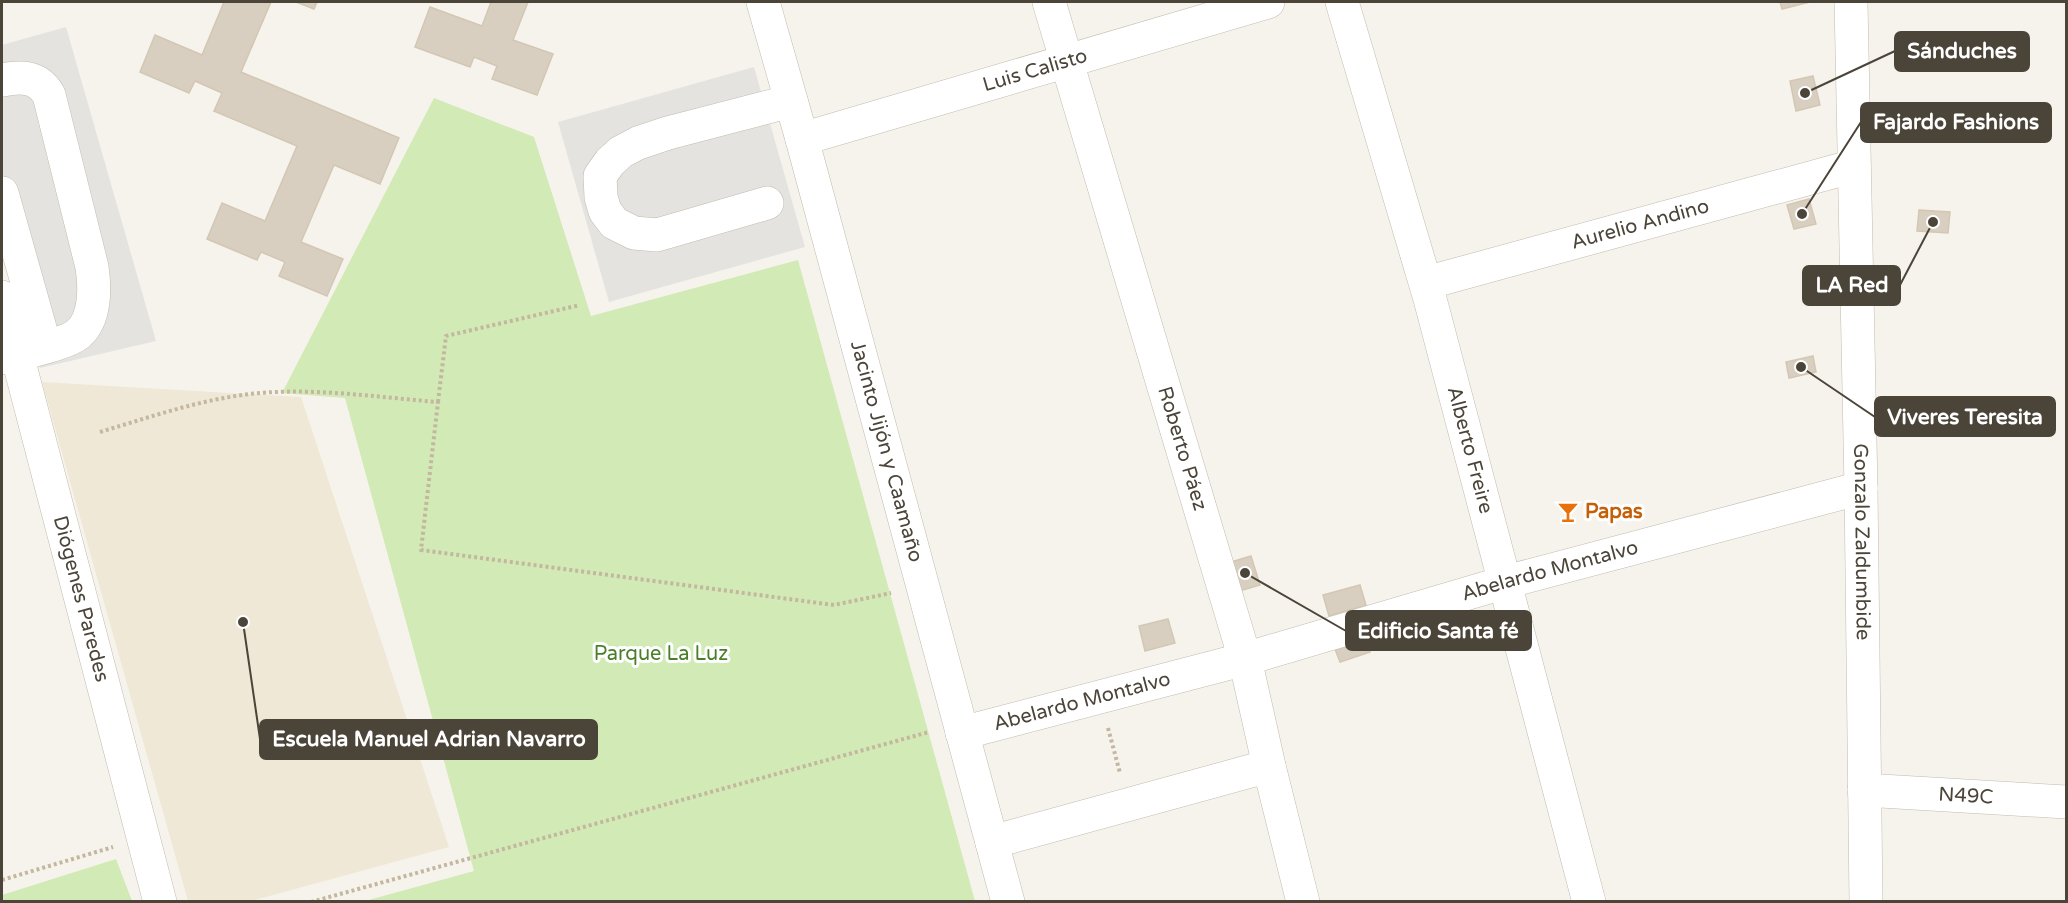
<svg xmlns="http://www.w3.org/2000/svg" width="2068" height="903" font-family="'Varela Round',sans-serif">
  <rect width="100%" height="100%" fill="#f6f3ec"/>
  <!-- education -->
  <path fill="#efe8d6" d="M42,382L301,397L449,847L251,901H188Z"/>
  <!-- green -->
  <path fill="#d2eab5" d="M434,98L534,137L591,316L798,260L975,901H365L474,871L345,398L282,393Z
    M116,859L132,901H2V895Z"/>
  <!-- parking -->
  <path fill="#e5e3e0" d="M66,27L156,341L40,368L2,236V45Z
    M754,67L805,247L609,302L558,122Z"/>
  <!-- building -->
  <path fill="#d8cfc1" stroke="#d3c7b4" stroke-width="1.5" d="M224,2H271L241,72L399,138L380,184L334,165L301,242L343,259L327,296L279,276L285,262L261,252L257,260L207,239L222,203L265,221L297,146L214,111L222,93L195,81L189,93L140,72L155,35L202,55Z
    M296,2H317L314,9Z
    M491,2H528L513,40L553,54L537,95L492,79L497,66L474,57L470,67L415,47L430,7L482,26Z
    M1780,2H1810L1782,9Z
    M1813,76L1820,105L1796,111L1790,81Z
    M1809,199L1816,224L1794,229L1787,205Z
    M1919,210L1950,212L1948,233L1917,231Z
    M1813,356L1816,372L1789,378L1786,362Z
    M1251,556L1260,585L1239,591L1231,562Z
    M1360,585L1366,605L1329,616L1323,595Z
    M1168,619L1175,643L1145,651L1139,626Z
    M1364,634L1370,652L1340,662L1333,644Z"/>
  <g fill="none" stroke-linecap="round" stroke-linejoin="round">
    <defs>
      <g id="minor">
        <path id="s1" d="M763,2L802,139L1008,902"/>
        <path id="s2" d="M1049,2L1245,659L1269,766L1303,902"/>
        <path id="s3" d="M1342,2L1430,299L1589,902"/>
        <path id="s4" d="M1851,2L1861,488L1866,902"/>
        <path d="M2,80C21,76 38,76 49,95L92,267C95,287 96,319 78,334C66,344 19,354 2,358"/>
        <path id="s5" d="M802,139L1268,2"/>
        <path d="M2,193L45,346"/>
        <path d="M767,203L657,235L634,233L614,223L605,211L601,197L600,176L610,162L621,152L638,143L668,133L791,101"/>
        <path id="s6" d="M1426,283L1854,166"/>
        <path id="s7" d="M2,297L160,902"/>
        <path id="s8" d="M962,733L1245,659L1506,582L1861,488"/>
        <path id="s9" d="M1864,790L2066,802"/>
        <path d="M992,842L1269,766"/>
      </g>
    </defs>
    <!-- minor casing -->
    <use href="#minor" stroke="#c2bbae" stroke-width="34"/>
    <!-- path -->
    <path stroke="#c4b79f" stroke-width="4" stroke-dasharray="3 3" stroke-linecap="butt" d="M438,402L446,336L580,305
      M100,432C147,418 193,402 242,395C305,386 374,397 438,402L421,550L834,605L891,593
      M1108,728L1120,773
      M2,880L113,847
      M311,902L929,732"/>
    <!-- minor -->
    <use href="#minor" stroke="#fff" stroke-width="33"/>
  </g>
  <!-- icons -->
  <defs>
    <symbol id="bar-bare" viewBox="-9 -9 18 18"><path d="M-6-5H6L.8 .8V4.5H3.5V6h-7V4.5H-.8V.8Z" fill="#e8710a" stroke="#fff" stroke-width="2.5" paint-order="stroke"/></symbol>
  </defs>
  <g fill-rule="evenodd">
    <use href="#bar-bare" x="1553" y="497" width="30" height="30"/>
  </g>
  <g text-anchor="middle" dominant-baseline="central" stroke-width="6" stroke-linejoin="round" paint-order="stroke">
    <!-- street labels -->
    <g font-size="20" fill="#4b4439" stroke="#fff">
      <text stroke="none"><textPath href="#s5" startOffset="243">Luis Calisto</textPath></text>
      <text stroke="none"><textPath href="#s6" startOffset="222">Aurelio Andino</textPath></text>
      <text stroke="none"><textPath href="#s2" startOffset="466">Roberto Páez</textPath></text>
      <text stroke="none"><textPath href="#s3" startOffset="466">Alberto Freire</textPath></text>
      <text stroke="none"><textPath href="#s1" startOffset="466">Jacinto Jijón y Caamaño</textPath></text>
      <text stroke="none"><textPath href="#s4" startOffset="540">Gonzalo Zaldumbide</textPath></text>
      <text stroke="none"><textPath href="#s8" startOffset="610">Abelardo Montalvo</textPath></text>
      <text stroke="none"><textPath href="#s7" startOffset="312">Diógenes Paredes</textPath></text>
      <text stroke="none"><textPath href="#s8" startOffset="124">Abelardo Montalvo</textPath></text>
      <text stroke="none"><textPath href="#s9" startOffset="102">N49C</textPath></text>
    </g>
    <!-- food labels -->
    <g font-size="20" font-weight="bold" fill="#c56008" stroke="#fff" text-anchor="start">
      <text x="1585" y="512">Papas</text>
    </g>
    <!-- park labels -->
    <g font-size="20" fill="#4a7f2a" stroke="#fff">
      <text x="661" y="654">Parque La Luz</text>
    </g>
  </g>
  <!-- callouts -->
  <path fill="none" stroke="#4b4439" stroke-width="2" d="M1805 93L1895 51M1802 214L1861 122M1933 222L1900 285M1801 367L1875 417M1245 573L1346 631M243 622L260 739"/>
  <g fill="#4b4439" stroke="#fff" stroke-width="2">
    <circle cx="1805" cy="93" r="6"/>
    <circle cx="1802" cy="214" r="6"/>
    <circle cx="1933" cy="222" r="6"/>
    <circle cx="1801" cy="367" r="6"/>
    <circle cx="1245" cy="573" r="6"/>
    <circle cx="243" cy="622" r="6"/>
  </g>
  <g fill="#4b4439" stroke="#4b4439" stroke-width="2">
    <rect x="1895" y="32" width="134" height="39" rx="6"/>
    <rect x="1861" y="103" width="190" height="39" rx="6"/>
    <rect x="1803" y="266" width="97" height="39" rx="6"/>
    <rect x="1875" y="397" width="180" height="39" rx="6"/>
    <rect x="1346" y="611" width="185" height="39" rx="6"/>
    <rect x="260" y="720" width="337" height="39" rx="6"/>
  </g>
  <g font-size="21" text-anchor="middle" font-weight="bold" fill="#fff">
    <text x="1962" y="58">Sánduches</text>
    <text x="1956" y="129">Fajardo Fashions</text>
    <text x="1852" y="292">LA Red</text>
    <text x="1965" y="424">Viveres Teresita</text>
    <text x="1438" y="638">Edificio Santa fé</text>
    <text x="429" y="746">Escuela Manuel Adrian Navarro</text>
  </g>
  <!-- border -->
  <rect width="2068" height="903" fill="none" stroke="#4b4439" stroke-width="6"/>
</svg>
